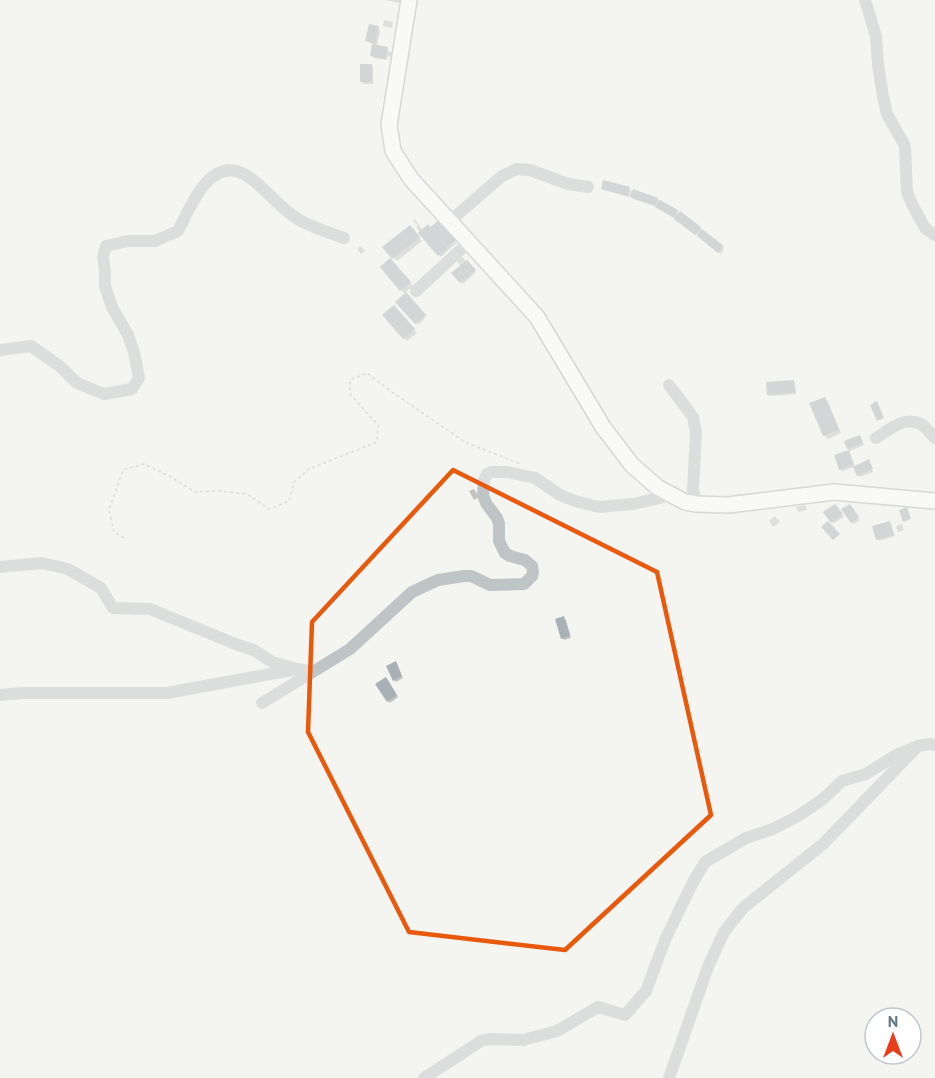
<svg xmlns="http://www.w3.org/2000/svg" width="935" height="1078" font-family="'PT Sans',sans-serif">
  <rect width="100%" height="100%" fill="#f4f4f0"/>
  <!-- shadow -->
  <path fill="#0003" d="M385,0H400V3Z
    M384,20L393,22L392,28L383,26Z
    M378,28L380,30L377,46L387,48L389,52L394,53L393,59L388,56L387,60L374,58L372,56L374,44L367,41Z
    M371,65L373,67V84H363L362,82Z
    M602,188L629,189L633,192L657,199L700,228L724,249L721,254L676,218L658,207L633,199L630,195L629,197L604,190Z
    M415,219L423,231L430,229L439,222L456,243L441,257L416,227L418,226L413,220Z
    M413,230L422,241L397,261L384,247Z
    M361,246L365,251L361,254L357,249Z
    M462,257L476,272L463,284L453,273L461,266L457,261Z
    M393,263L413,286L404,293L382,267Z
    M406,294L426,317L418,325L397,302Z
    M397,310L417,333L407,341L404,338Z
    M793,381L795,383L796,394L770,396L768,394Z
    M825,399L828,402L841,433L828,439L824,435Z
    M861,439L864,445L850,451L848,449L846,442Z
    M849,452L855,467L868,461L873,472L860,477L854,467L842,471L840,469Z
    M474,489L479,497L474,500L469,491Z
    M805,505L807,510L798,512L796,507Z
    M837,507L844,517L834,523L832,522Z
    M851,507L860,520L854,524L852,522Z
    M775,516L780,522L773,527L769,521Z
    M889,523L891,525L895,536L879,541L877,539Z
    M902,524L904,530L898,532L896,526Z
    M564,618L566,620L571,638L564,640L562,638Z
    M397,665L403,678L396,682L394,680Z
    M388,681L398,697L390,703L388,701Z"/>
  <!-- building -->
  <path fill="#a8b1b6" d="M369,24L379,26L375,44L365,41Z
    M372,44L388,47L385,59L370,56Z
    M360,64H372V82H360Z
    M603,180L630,187L627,196L601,189Z
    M633,189L658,198L655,206L630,197Z
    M660,200L678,210L674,218L655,207Z
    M680,211L701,227L695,235L674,219Z
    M439,220L456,240L448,246L439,237L448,248L438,256L418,233L428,224L430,227Z
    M410,225L420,237L392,259L382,247Z
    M702,229L724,246L718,253L697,236Z
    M390,258L411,282L400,291L380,267Z
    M467,260L476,270L460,283L451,273Z
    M406,292L426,315L415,324L395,302Z
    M394,305L415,329L403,339L382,315Z
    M794,380L795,392L767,395L766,382Z
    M825,397L839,430L823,436L809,403Z
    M877,401L884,418L877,421L870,405Z
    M860,435L863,443L847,449L844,441Z
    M849,450L854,465L839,470L834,455Z
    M869,459L873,469L857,476L853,467Z
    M835,504L843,514L831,523L823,512Z
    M850,504L859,517L851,523L841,509Z
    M907,507L911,519L903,522L899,510Z
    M828,521L840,534L833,540L821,527Z
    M890,521L894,535L876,540L872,526Z
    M564,616L570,636L561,639L555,619Z
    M396,661L402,676L393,681L386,666Z
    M386,677L397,695L387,702L375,684Z"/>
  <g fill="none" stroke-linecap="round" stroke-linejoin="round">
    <defs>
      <path id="major" d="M409,0L389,125L393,151L411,179L537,317L603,427L632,465L657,487L685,502L696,504L728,505L834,492L935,501"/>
    </defs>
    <!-- major casing -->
    <use href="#major" stroke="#b2b7ba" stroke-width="18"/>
    <!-- path -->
    <path stroke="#bbbdbf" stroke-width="1.5" stroke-dasharray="3 3" stroke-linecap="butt" d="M124,538L114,532L109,510L123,470L144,464L171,477L195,492L219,491L247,494L269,509L289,501L294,482L309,469L377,442L378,425L350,394V380L367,373L392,392L465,442L521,464"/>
    <!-- minor -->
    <path stroke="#bfc4c6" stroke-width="12" d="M865,0L876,36L878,65L883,96L887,114L905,146L907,192L912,204L925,228L935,235
      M450,221L502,176L517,169L530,170L568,184L588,187
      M416,291L469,242
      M0,350L31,346L61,367L77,383L104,394L132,389L139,378L134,352L128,335L112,307L105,286V271L103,257L106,246L128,241H155L178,231C189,210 207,161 239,172C249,175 258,184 265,191C276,201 288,214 301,221C314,228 330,233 344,238
      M669,385L693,417L696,433L693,490L696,504
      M876,438C890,429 904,416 921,424C926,427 931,434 935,438
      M0,567L42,563L68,569L101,588L113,608L150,609L238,645L254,650L272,662L297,669L313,672
      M0,695L22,693H167L292,670
      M262,703L350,649L412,592L438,580L464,576H471L490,585L524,584L532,576L533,572L532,566L525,560L510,556L505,553L499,541V524L497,518L486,503L483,495L484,480L487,474L491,472H507L535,478L560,495L575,501L599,507L633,504L672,495
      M424,1078L481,1041L489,1039L523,1040L557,1031L598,1007L625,1015L646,991L665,940L692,884L705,862L746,838L773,829L798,816L823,799L842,781L866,774L896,755L918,746
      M669,1078L708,967L724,932L743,908L823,844L918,746L930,744L935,745"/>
    <!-- major -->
    <use href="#major" stroke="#fff" stroke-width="15"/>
  </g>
  <!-- marked area -->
  <path d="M0 0H935V1078H0ZM453,470L657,572L711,815L565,950L409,932L308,732L312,622Z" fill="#f4f4f0" fill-opacity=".55" fill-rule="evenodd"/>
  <path fill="none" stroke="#e8590c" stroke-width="4.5" stroke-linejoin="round" d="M453,470L657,572L711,815L565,950L409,932L308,732L312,622Z"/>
  <!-- north arrow -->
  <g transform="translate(893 1036)"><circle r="28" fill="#ffffff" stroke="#c0c8cd" stroke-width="1.5"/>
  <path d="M0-4.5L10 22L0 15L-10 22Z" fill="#e93e1c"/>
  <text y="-9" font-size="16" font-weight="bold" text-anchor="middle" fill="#627682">N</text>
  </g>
</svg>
